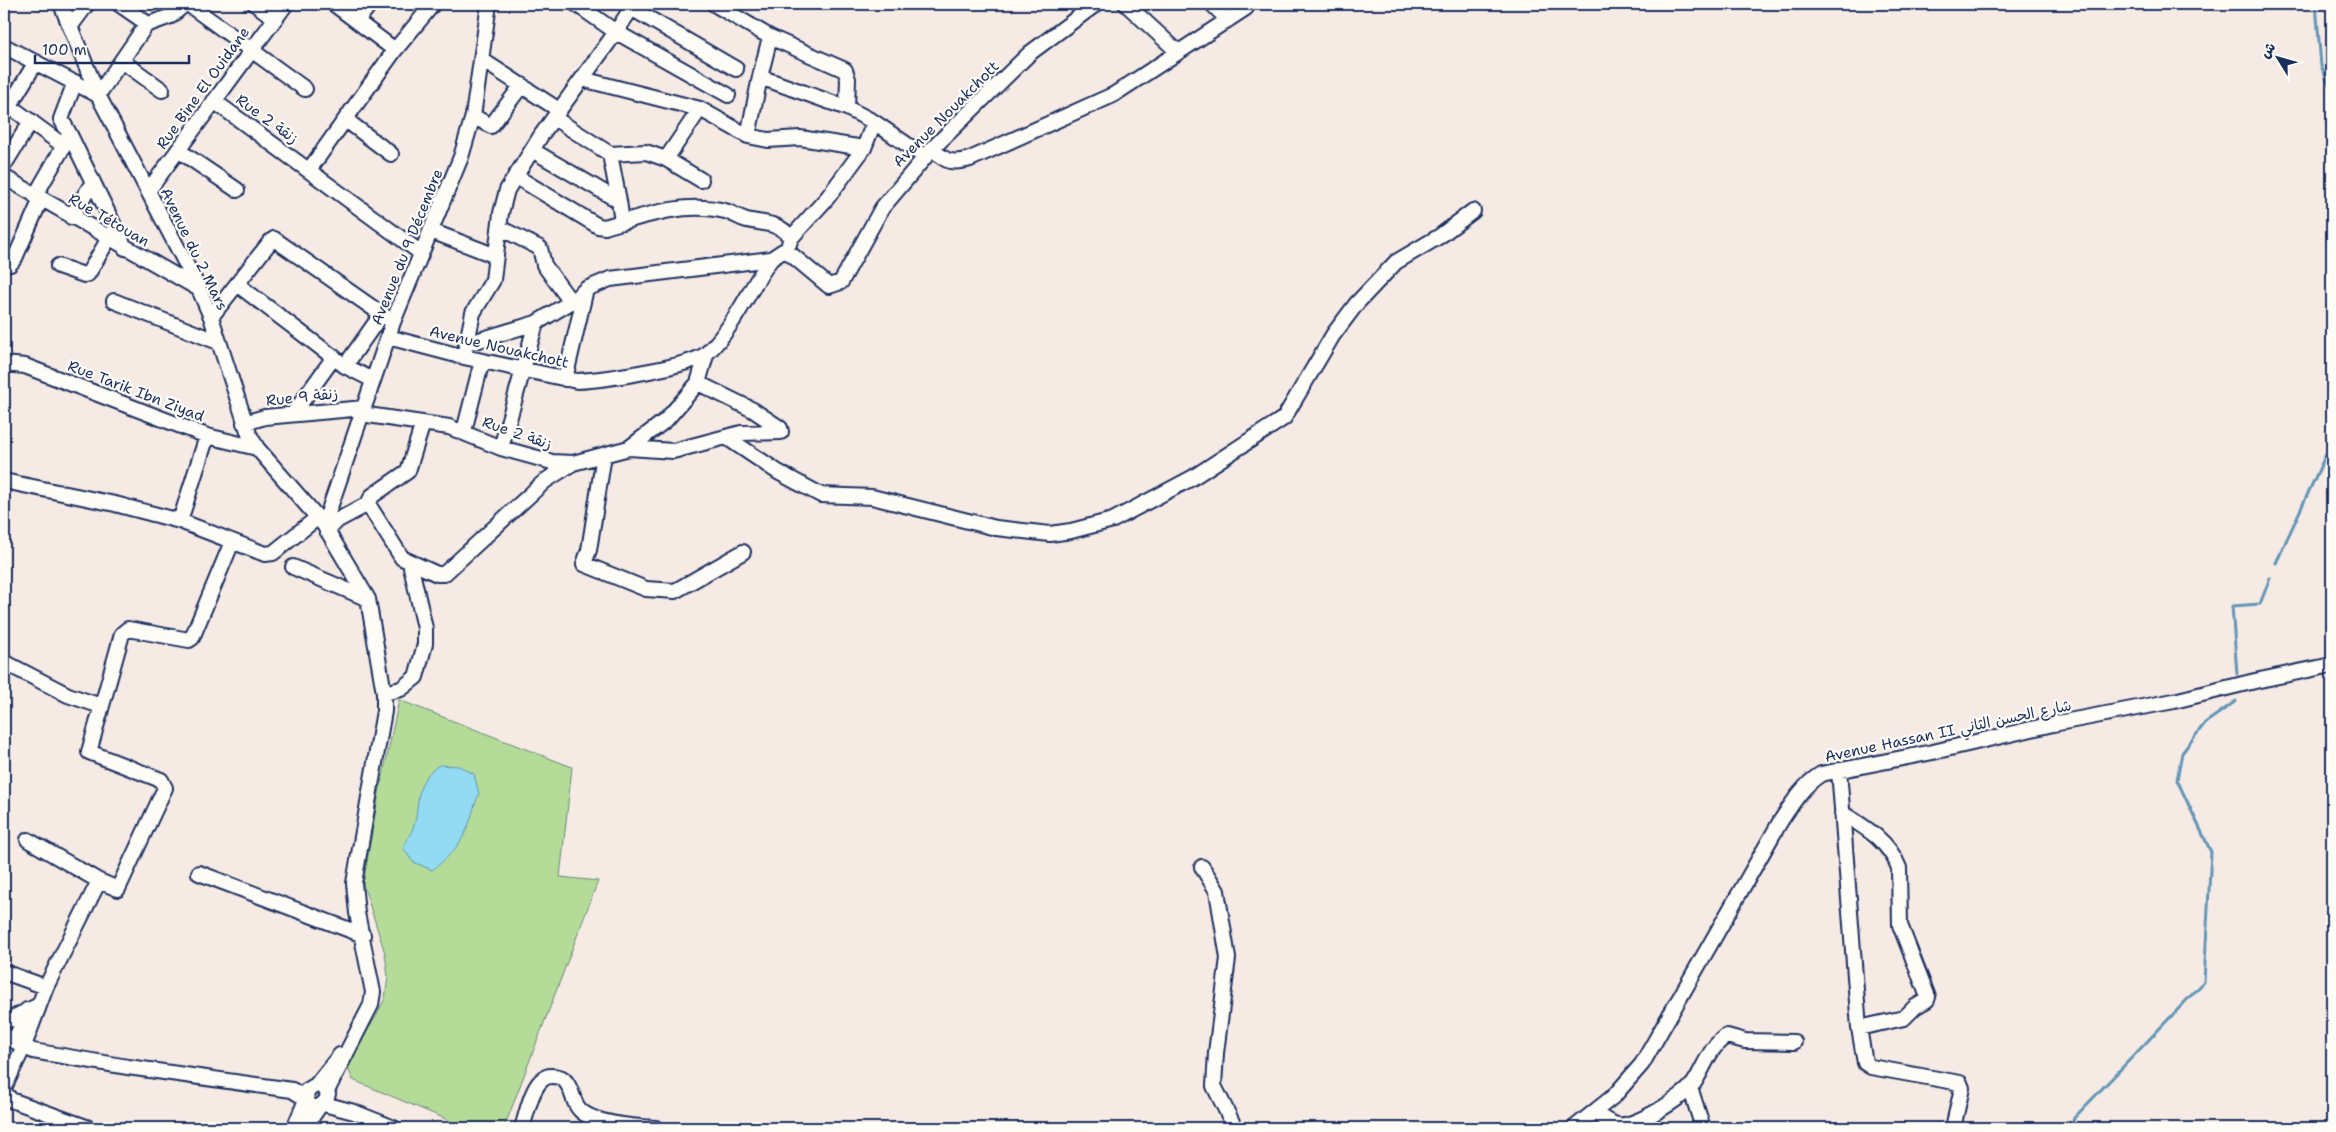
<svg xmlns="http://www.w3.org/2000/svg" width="2336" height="1132" font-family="'Shantell Sans','Playpen Sans Arabic',sans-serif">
  <rect width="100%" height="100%" fill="#f6eae4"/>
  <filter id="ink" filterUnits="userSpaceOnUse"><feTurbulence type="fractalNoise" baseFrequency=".02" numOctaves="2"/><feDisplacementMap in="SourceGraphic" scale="10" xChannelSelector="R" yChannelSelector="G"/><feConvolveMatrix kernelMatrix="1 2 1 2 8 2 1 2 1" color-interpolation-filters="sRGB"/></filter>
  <g filter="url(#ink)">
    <!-- green -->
    <path fill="#b4dc98" stroke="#68867b" d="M399,700L572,767L560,877L598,881L504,1128H467L353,1080L347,1066L352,1053L376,1017L385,998L388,977L385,953L363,884L378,798Z"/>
    <!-- water -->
    <path fill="#92dbf3" stroke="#6296b7" d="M439,765L459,766L474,774L479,794C473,807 471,822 464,835C457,849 444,861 432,870L413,862L403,848C407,840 413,830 415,822C420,796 415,782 439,765Z"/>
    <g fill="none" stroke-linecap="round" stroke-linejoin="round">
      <!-- stream -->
      <path stroke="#6296b7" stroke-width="3" d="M2316,4L2321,66L2332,91
        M2276,563L2332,441
        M2237,674L2232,606L2260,604L2270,578
        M2070,1128L2074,1118L2204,982L2211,852L2177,780L2182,753L2205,723L2236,701"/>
      <defs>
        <path id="minor" d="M61,4L98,95L199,289L211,317L249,434L257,448L324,525L368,599L384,693V711L354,883L357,913L373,992L371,1005L327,1091
          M188,4L305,89
          M255,4L275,18
          M334,4L395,50
          M576,4L616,32L728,95
          M714,4L770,37L845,70L848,79L847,108
          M1126,4L1177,51
          M1212,4L1228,20
          M631,8L736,69
          M357,21L370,4
          M146,25L171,16L185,4
          M70,27L87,4
          M4,46L98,95L146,25L145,22L119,4
          M482,60L559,110
          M122,61L162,90
          M760,77L770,37
          M582,79L700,109L748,136L768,140L800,138L864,148L828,197L791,238
          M214,101L421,253
          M4,102L64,146
          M10,105L36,62
          M473,116L491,126L522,85
          M554,118L610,154L646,152L666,159L701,180
          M346,120L391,154
          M70,135L125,248
          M748,136L760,77L847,108L874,122L925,157
          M864,148L874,122
          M932,149C946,162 952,164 970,159L1113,95L1246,8
          M178,150L237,190
          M532,150L619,201L622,222
          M610,154L619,201
          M666,159L700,109
          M4,165L31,121
          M309,170L395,50L433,4
          M515,176L598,226L605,227C643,216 685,201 725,211C733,213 739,218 747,220C764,224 779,222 791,238L789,244
          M4,177L199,289
          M148,191L286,4
          M35,196L70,135L61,119L75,82
          M71,217L93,182
          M500,228L540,248L544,265L571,302
          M431,231L496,256
          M4,263L10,264L15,258L41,199
          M58,266L84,275L88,274L109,238
          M238,285L345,366L373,380
          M114,301L218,342
          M211,317L270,242L274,239L393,322
          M388,337L464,357L577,381C600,380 692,367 707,353C735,326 749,289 771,259L783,251H787L829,286L841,282L882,208L932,149L1030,53L1096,4
          M466,344L536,323L571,302L586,289L610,279L771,259
          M464,357L473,313L493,280L501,213L507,190L542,134L616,32L634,4
          M4,364L25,366L207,436L257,448
          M345,366L381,315
          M565,379L586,289
          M293,414L334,357
          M361,414L449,427L501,448L552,462L573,463L629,448L666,420L698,383L706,355
          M244,423L265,417L364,408
          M464,431L482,361
          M726,437L778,472L821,495L872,497L996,528L1050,534L1071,531L1113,520L1192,478L1284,418L1333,335L1357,303L1396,262L1440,236L1473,211
          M501,448L536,323
          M629,448L673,451L741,433L781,432L780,428L753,410L698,383
          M604,455L589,550L584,564L646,589L675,591L743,552
          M4,481L115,504L180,521L265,554L273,553L317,518
          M368,504L402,558L437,574H444L545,481L573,463
          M180,521L207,436
          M324,525L393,322L461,157L473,116L489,4
          M327,531L338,520L368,504L372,496L408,471L423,423
          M293,567L368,599
          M4,662L68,695L101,706
          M384,693L401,689L416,677L425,644V628L410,563
          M1839,770L1859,1028L1865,1063L1871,1067L1960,1083L1962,1088L1953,1128
          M1842,813C1865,827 1889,841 1899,868L1900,925L1928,997L1927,1000L1915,1007L1904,1018L1859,1028
          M28,840L99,881L118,889L165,788L161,780L89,752L122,634L128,629L189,640L192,638L232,542
          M1202,867L1217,891L1228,958L1216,1053L1214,1086L1235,1128
          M199,873L363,935
          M4,972L46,987
          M4,1022L39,1005
          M4,1035L24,1046L46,987L99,881
          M15,1041L27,1010
          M316,1085L324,1087L328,1094L326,1101L319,1107H312L307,1102L306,1091L316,1085L340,1055
          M1690,1087L1703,1128
          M4,1088L24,1046L33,1051L128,1067L292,1090L305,1098
          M4,1092L11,1100L89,1128
          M324,1104L354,1112L394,1128
          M1594,1112C1601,1117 1609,1124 1618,1125C1635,1128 1684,1097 1694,1083C1704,1068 1711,1044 1727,1036L1745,1041L1794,1042
          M294,1128L306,1100
          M304,1128L319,1107
          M522,1128C527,1114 533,1075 552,1076C557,1076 563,1077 566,1082C574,1092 572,1106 585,1114C601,1124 636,1127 656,1128
          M1574,1128L1614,1096L1642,1064L1780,822C1792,804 1802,786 1821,774L1933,752L2053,724L2174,701L2255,681L2332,665"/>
      </defs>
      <!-- minor casing -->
      <use href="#minor" stroke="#1b2f5e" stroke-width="18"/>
      <!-- minor -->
      <use href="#minor" stroke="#fdfcf7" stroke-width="14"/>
    </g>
  </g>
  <g text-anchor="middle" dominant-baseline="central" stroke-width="4.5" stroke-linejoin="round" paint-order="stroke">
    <!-- street labels -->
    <g font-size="15" fill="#1b2f5e" stroke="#fdfcf7">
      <text transform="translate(203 88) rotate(-54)">Rue Bine El Ouidane</text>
      <text transform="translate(946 114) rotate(-45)">Avenue Nouakchott</text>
      <text transform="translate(267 119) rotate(36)">Rue 2 زنقة</text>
      <text transform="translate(109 220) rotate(30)">Rue Tétouan</text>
      <text transform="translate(407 247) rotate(-68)">Avenue du 9 Décembre</text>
      <text transform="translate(194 249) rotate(64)">Avenue du 2 Mars</text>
      <text transform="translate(499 347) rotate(13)">Avenue Nouakchott</text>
      <text transform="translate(136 391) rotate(21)">Rue Tarik Ibn Ziyad</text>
      <text transform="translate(302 397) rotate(-6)">Rue 9 زنقة</text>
      <text transform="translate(517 433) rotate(19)">Rue 2 زنقة</text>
      <text transform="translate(1948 731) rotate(-12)">Avenue Hassan II شارع الحسن الثاني</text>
    </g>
  </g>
  <!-- margin -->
  <rect width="2336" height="1132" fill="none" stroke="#fdfcf7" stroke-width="20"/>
  <rect x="10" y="10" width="2316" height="1112" fill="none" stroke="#1b2f5e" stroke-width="2" filter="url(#ink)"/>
  <!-- north arrow -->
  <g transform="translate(2278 58) rotate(307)" stroke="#fdfcf7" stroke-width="4" paint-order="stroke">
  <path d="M0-4L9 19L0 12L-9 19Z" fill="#1b2f5e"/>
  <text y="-8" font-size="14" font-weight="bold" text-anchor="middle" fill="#1b2f5e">ش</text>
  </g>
  <!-- scale -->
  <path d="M35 55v8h154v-8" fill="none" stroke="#1b2f5e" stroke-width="2.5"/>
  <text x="42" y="55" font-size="15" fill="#1b2f5e" stroke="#fdfcf7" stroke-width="4" paint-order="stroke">100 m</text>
</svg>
